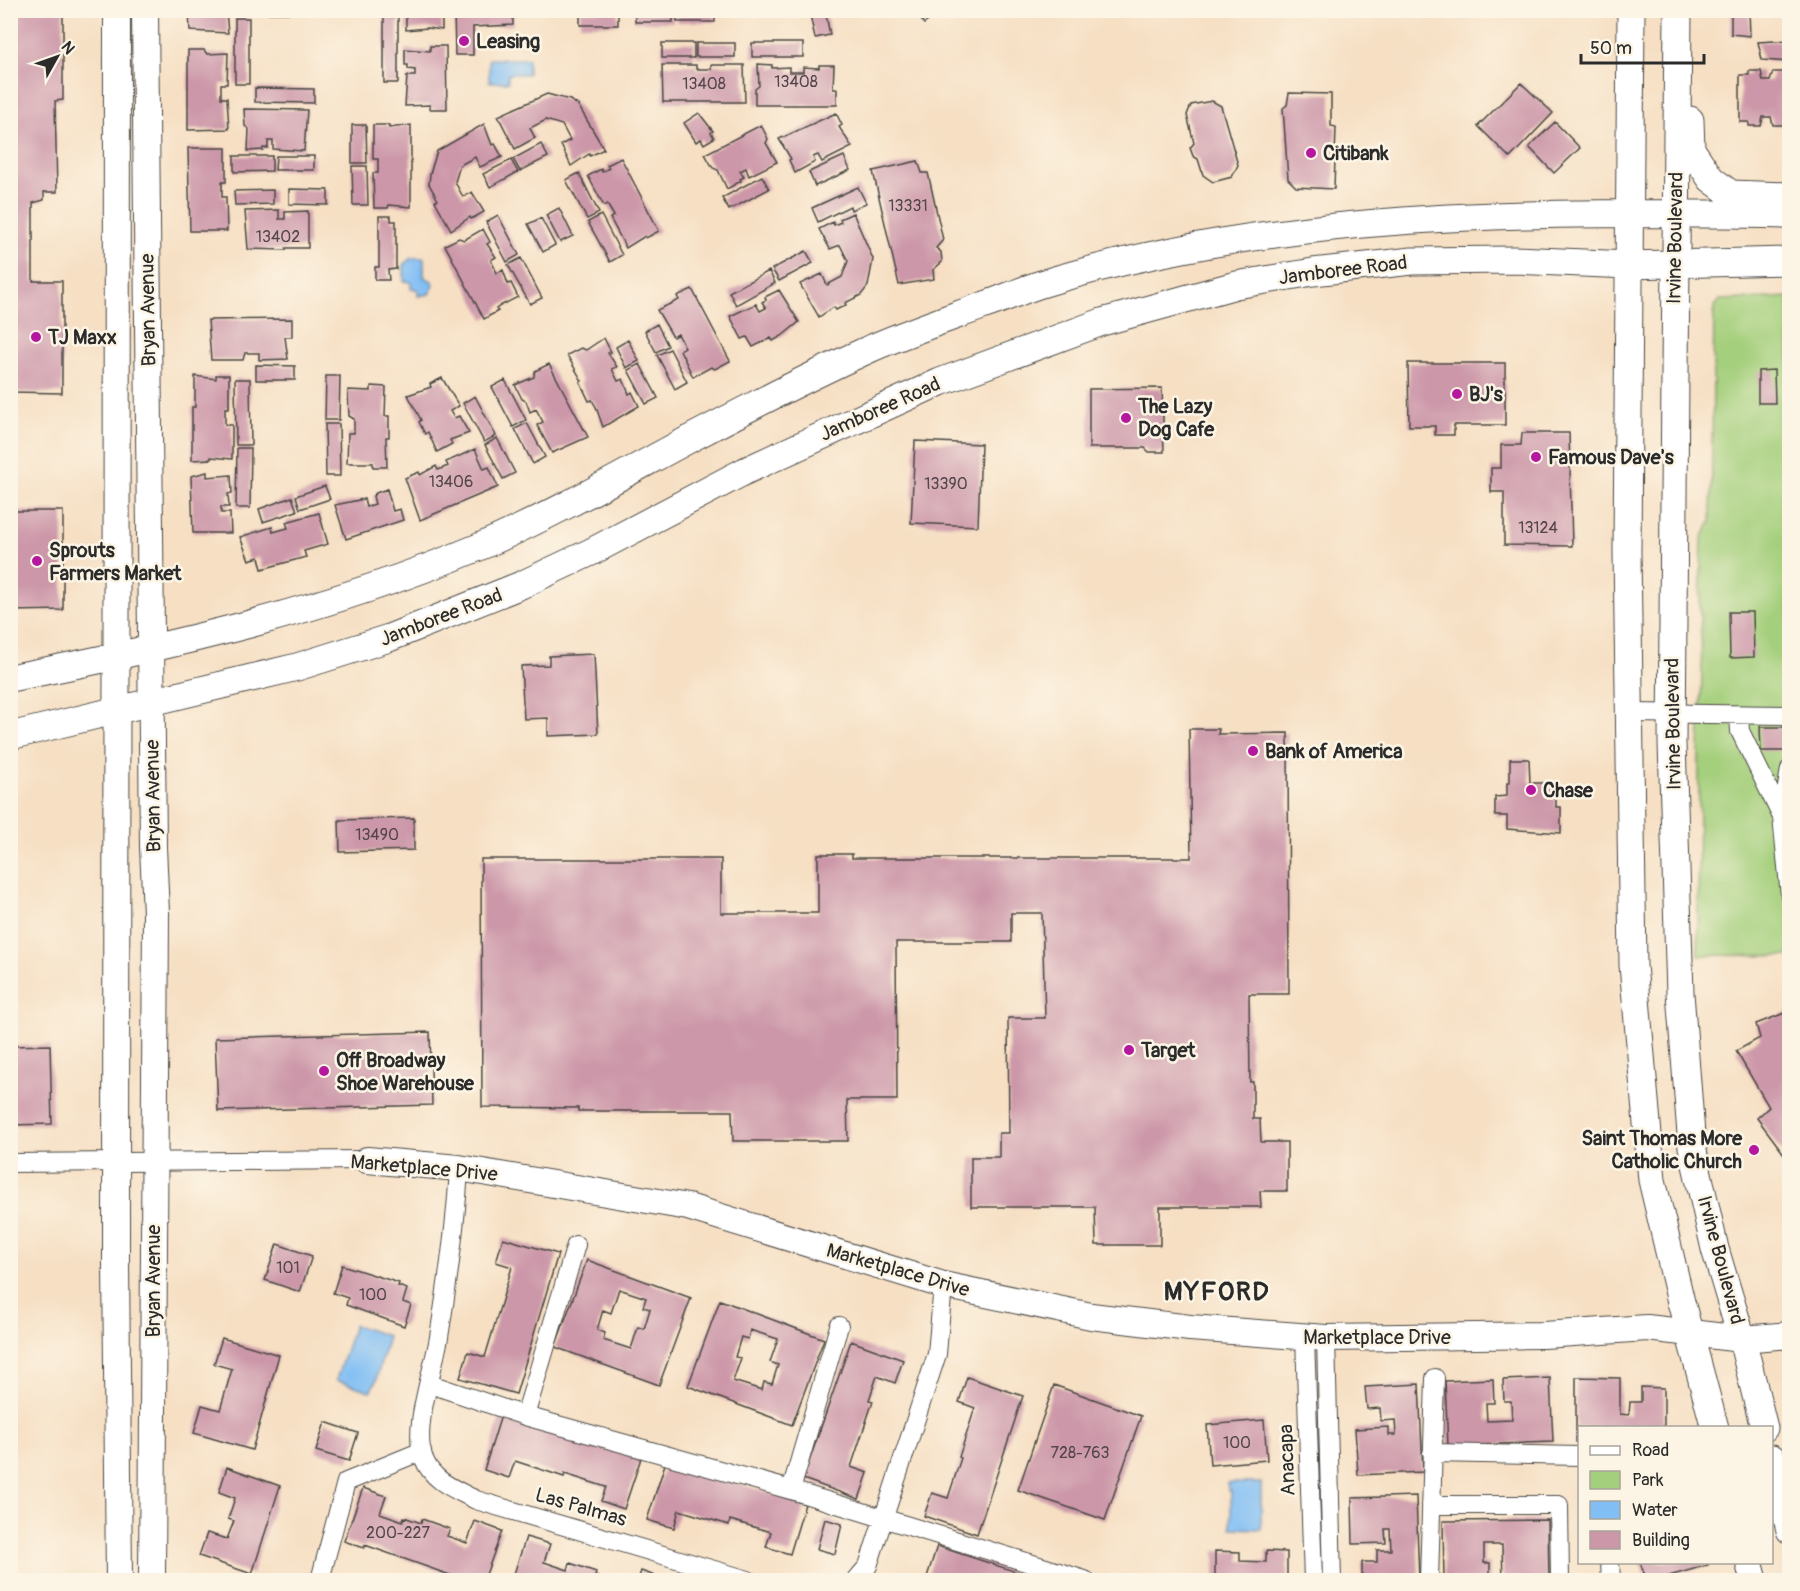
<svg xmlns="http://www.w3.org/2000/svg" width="1800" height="1591" font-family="Pangolin,sans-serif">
  <rect width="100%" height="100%" fill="#fcf5e5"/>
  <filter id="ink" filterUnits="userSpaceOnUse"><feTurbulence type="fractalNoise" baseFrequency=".0167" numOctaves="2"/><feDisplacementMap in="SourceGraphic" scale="12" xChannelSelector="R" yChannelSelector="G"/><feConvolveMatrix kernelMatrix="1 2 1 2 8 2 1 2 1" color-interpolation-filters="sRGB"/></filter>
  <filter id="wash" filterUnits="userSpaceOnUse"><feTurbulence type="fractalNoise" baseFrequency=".008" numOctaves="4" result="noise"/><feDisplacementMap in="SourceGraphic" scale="24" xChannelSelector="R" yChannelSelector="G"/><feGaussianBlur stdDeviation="1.35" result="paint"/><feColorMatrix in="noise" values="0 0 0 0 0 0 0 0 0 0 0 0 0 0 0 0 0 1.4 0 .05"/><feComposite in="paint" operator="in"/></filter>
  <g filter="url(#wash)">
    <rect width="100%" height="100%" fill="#f6dfc3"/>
    <!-- green -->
    <path fill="#a4cf7c" stroke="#687d54" stroke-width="1.5" d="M1789,297V956L1698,955L1699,750L1702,676L1700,606L1702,538L1711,522L1714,306L1720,300Z"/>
    <!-- water -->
    <path fill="#80bef4" stroke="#567490" stroke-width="1.5" d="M489,59H528V74H508V82H489Z
      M411,258H424V277L432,281L434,286L429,294L418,296V289H411V282L404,281V265Z
      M354,1325L388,1336L376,1381L370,1391L336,1380Z
      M1228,1483H1261V1529L1231,1528V1491H1228Z"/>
    <g id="blocks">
      <!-- building -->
      <path fill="#cc97a9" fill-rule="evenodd" d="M10,10H63V100L55,101L57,192H44V200L33,203V281H62V393L10,392Z
        M189,10H226L228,33L190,31Z
        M254,10H313V13H255Z
        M316,10H375V13H316Z
        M406,10H442V30L428,28L406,30Z
        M454,10H515V16H513V25L473,27V55H455Z
        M635,10H673V22H635Z
        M677,10H715V22H677Z
        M809,10H825L830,35L815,38Z
        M914,10H943L924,24Z
        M1731,10H1749L1750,36L1731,34Z
        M580,11H618V25H580Z
        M384,16L398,17V83H384Z
        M235,18H249V84H235Z
        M1790,40V62L1762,60L1758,42Z
        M662,43H694V58H662Z
        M696,43H735V57H696Z
        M752,43H803V57H752Z
        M430,46H446L447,109H430V105L405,106L407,76H415V70L408,69V65H405V49L430,51Z
        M188,50H204L207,54L228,53L227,84H221V98H227L229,129L188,130Z
        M758,64L772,65V68L789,67V72H803V67L819,68V65H834L833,89H837V105H755V89L759,86Z
        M662,65H696V69H711V65H744L745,102H663Z
        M1749,71H1761L1763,81H1770L1773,72H1790V125H1773L1771,117H1763L1761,126H1749V122H1740V75H1749Z
        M1521,83L1553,113L1510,158L1478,126Z
        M255,88L314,89V103L255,102Z
        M1289,93L1331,94V126L1336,127L1334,189L1296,187L1288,179L1283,108L1287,105Z
        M547,94L570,100L578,105L604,149L590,156L589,154L571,166L561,145L570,140L562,125L546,120L530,128L535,138L515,149L498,116Z
        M1212,101L1221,106L1238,165L1232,177L1213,182L1203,175L1198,159L1193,156L1190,148L1194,143L1187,115L1191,105Z
        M244,109L307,110L304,151L273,149V141H268V148H263V150L248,151L249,129L245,126Z
        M699,113L713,131L711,132L714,138L704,144L701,139L696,142L684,123Z
        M836,113L842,125L839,127L852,147L822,162L818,155L813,157L815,162L795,173L789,160L791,159L779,139Z
        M1555,122L1580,148L1554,173L1529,147Z
        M484,124L492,145L495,144L502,157L480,167L475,157L460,165L455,182L463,197L472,192L484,212L471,219L470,217L451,230L435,201L438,200L429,184L430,174L437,151Z
        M352,125H366L367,163H352Z
        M373,125H389V128L411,125V207L389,205L388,208H374L373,173H378V159H373Z
        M761,125L768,139L766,143L777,162L749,176L746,168L740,171L744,177L740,179L741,181L727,189L718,170L713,168L705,154Z
        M541,144L548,157L520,171L513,159Z
        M188,148H226V182H222V197H226L227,231H190Z
        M234,156H272V171L234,172Z
        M276,156H314V170H275Z
        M844,156L850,170L815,186L809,172Z
        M621,158L659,231L646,238L645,236L626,248L610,218L614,216L607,204L604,206L588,176L601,169L602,172L609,168L607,165Z
        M511,160L518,172L490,187L483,174Z
        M918,161L922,173H928L943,240L936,248L941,252L942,262L933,270L934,279L899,285L873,171Z
        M352,166H367L368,205H353Z
        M579,173L599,213L587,219L566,180Z
        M762,176L769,189L729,210L722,198Z
        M858,187L866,203L851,210L850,206L818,222L812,208Z
        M289,189L328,190V205L289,204Z
        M273,190V204L235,205L234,191Z
        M559,208L573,236L560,242L546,215Z
        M279,210V219H285V212L308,211V248H286V250L248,249L245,211Z
        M853,213L873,259L868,286L861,295L845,303L846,305L836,310L834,307L819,317L800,284L822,274L827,285L842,277L848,261L840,245L830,249L819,229L833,222L834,225L841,222L840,219Z
        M498,215L519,255L507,262L486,222Z
        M601,215L622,255L610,262L588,222Z
        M379,216H391V221H396V269L388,270L389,280H375V267H379Z
        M541,218L555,245L543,252L528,224Z
        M483,229L490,242L487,244L496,257L491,260L497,273L503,270L508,284L511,283L518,297L500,306L496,309L498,311L484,319L445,245L459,238L464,240Z
        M806,251L813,263L779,281L772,269Z
        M521,258L542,298L530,304L508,265Z
        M769,271L775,283L736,305L729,292Z
        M692,289L730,361L715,369L711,367L693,377L680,350L685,347L678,334L673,337L657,310L679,300L677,296Z
        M779,290L799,322L782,336L773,341L771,338L753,347L747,337L742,339L730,316L756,304L760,311L766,308L762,302L766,300L765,297Z
        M292,319V337H285L288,359L259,360V353H245L243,360H211L208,320Z
        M657,324L668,346L656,352L645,331Z
        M604,338L611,352L608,353L617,367L612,369L618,381L623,379L629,394L632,392L639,406L603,427L596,407L592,400L589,401L580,382L582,381L567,355L581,348L586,350Z
        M628,340L639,361L626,368L616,347Z
        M670,349L687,382L675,389L657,355Z
        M1408,363H1505V425H1454V435H1435V426H1409Z
        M549,364L588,437L552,453L537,425L543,422L536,409L530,412L526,401L522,399L515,385L534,377L535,371Z
        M640,364L658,398L646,404L628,370Z
        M256,365L295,366V380H256Z
        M1774,370L1775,403H1758V371Z
        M216,375H229V408H225V425H232V459L211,457V459L192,460V407H195V376L216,379Z
        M326,376H340L339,420H325Z
        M442,378L459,406L450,411L454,418L459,416L469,433L450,440L452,444L437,452L428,432L425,434L419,422L421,420L408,395L431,387L430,384Z
        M235,379H250L251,445H236Z
        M505,380L526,420L513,427L492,387Z
        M371,386L386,387L385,416H389V437H386L387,467H373V463H347L348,433H354V419L349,416L348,390L371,391Z
        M1162,388L1164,452H1149L1145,448H1089V389Z
        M475,396L496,436L484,442L463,403Z
        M527,423L545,457L533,464L515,429Z
        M325,424H339L340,476H326Z
        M1522,433H1569L1572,546L1504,545V492H1491V468H1501V445H1521Z
        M497,438L515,473L503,479L485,445Z
        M915,441L981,444L978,526L911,523Z
        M237,448H251L250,508H236Z
        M475,449L484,469L489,467L498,487L420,520L405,478L419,472L420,475L436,466L438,470L448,466L446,462Z
        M207,472V477L231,475L232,493L228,494L229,507H221V513H230L231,533H193L191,476Z
        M325,486L330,499L300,509L296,496Z
        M387,489L393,511L400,509L403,520L346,539L335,505L364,499L366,507L375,504L373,496L376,493Z
        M292,497L297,511L263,522L259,509Z
        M10,511H63V610L10,611Z
        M319,513L328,544L304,551L306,557L262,569L259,557L249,560L240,537L272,527L273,532L288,528L286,522Z
        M1729,612H1753L1754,657L1730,658Z
        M594,654L598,734L548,736V718L524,719L521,666L549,665V656Z
        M1760,727H1787V751H1761Z
        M1189,729H1219L1218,734L1288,733L1289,994H1249L1250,1082H1253V1119H1260L1261,1142H1287V1191H1260L1261,1207H1160V1245H1096L1095,1207H971V1157H999V1133H1009L1008,1018H1045L1042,913H1011V942H896L897,1100H847L848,1141H733L732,1111H578V1108L482,1107L481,859H721V913H818V854H852V858H1191Z
        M1510,759H1529L1530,783H1556V807H1561V833L1507,829V816H1495V797L1507,796V783H1510Z
        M414,818V850L340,852L339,820Z
        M1790,1011V1151L1784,1154L1757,1118L1769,1107L1736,1051L1760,1038L1756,1024Z
        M430,1032L432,1105L218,1111L215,1038Z
        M50,1045L52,1124L10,1125V1046Z
        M503,1238L558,1254L516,1394L460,1378L468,1352L485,1357L512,1267L496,1262Z
        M277,1244L312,1256L300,1292L265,1280Z
        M587,1260L691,1298L659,1385L555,1347ZM619,1289L646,1298L643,1307L650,1309L644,1329L638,1327L631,1349L603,1340L605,1333L597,1330L603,1310L611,1313Z
        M342,1265L399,1283L398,1286L407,1289L403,1302L411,1305L404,1326L346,1305L348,1298L333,1293Z
        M720,1300L824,1339L792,1425L688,1386ZM750,1330L778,1339L770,1362L778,1365L772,1384L764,1382L762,1390L733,1381L741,1358L735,1357L741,1337L748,1339Z
        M222,1338L279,1355L252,1450L194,1433L202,1405L220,1410L232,1369L214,1364Z
        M851,1341L903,1360L895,1383L877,1376L869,1400L873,1401L851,1467L868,1473L859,1499L803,1479Z
        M967,1377L1023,1396L977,1534L924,1516L932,1493L948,1498L961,1458L959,1457L975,1408L959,1402Z
        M1576,1377L1620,1378V1414L1629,1415L1630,1402H1641V1387L1664,1388V1428H1580V1442H1576Z
        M1550,1378L1553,1442L1448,1446L1445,1381L1493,1379L1494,1403H1486L1487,1421L1512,1420L1511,1401H1504L1503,1380Z
        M1419,1384L1423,1472L1358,1475L1355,1429L1389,1427V1435H1396L1395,1420L1381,1421L1380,1408L1367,1409L1365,1387Z
        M1054,1385L1141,1416L1105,1520L1018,1490Z
        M502,1412L641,1458L624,1509L601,1501L606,1487L565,1474L564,1477L515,1461L509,1478L484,1470Z
        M1264,1420L1267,1460L1210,1465L1207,1425Z
        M325,1422L358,1433L349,1461L316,1451Z
        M666,1461L805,1504L790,1554L766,1547L771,1532L730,1520L729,1525L679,1510L674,1528L647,1520Z
        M227,1467L280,1486L252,1574L199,1556L207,1533L227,1539L234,1521L228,1519L235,1498L219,1492Z
        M363,1488L386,1496L380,1513L403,1521L404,1517L421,1523L422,1519L450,1529L447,1536L467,1543L475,1521L502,1531L484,1580H464L365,1545L364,1548L344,1541Z
        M1416,1496L1419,1580H1362V1562H1377V1550H1391L1390,1529H1385L1386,1543L1353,1544L1352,1498Z
        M825,1519L842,1524L835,1554L817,1549Z
        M1548,1520L1549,1580H1503L1502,1545H1484V1563H1490V1580H1444L1443,1521Z
        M526,1537L550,1544L544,1562L568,1570L570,1563L596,1572L595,1576L607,1580H512Z
        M937,1546L1041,1580H926Z
        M1215,1551L1240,1552V1561L1266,1562V1551L1287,1552V1580H1215Z
        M1640,1562H1708V1565L1655,1580H1646Z
        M641,1571L667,1580H638Z"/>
    </g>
  </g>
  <g filter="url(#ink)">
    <use href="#blocks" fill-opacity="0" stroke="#494642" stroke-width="1.5"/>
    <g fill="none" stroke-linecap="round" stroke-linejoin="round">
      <defs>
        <path id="street" d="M1630,713L1790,715
          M1739,715L1740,731L1782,817
          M1790,769L1782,817L1790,896
          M10,1163L367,1160
          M459,1168C456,1225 448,1281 439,1337C434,1370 411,1429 424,1459C433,1482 455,1489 476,1500L748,1580
          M1305,1337L1313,1580
          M1326,1338L1332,1580
          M430,1384L525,1416L791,1490L1085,1580
          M525,1416L576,1245
          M1432,1453L1580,1456
          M791,1490L839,1326
          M1431,1505H1559L1560,1580
          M1610,1562L1611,1580
          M320,1580L346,1482L422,1451
          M856,1580L868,1566L937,1354L943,1285
          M1429,1580L1435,1378"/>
        <path id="secondary" d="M117,10L116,1262L119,1580
          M145,10L153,847L156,913L152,1580
          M367,1160L459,1168L688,1207L943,1285L1091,1316L1190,1328L1326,1338L1544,1335L1647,1328L1742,1339L1790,1335"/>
        <path id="primary" d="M1631,10L1627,552L1633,965L1652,1180L1681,1302L1715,1428
          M1678,10L1672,743L1680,993L1692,1147L1715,1249L1742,1339L1764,1428
          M1690,120L1691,149L1711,179L1731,194L1790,196
          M10,678C169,647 329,610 479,547C553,515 624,474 695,436C750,407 806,378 863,352C902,334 944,320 985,305C1003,299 1020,291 1038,285C1280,210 1538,211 1790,215
          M10,736L297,667L389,638L521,585L591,552L745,471L940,382L1102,322L1236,285L1313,272L1412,261L1514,260L1629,265L1790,261
          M1772,1458L1790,1530
          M1749,1562L1754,1580"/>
      </defs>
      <!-- street casing -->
      <use href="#street" stroke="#494642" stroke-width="20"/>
      <!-- secondary casing -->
      <use href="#secondary" stroke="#494642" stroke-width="28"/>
      <!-- primary casing -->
      <use href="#primary" stroke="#494642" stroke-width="29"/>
      <!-- street -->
      <use href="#street" stroke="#fff" stroke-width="18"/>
      <!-- secondary -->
      <use href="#secondary" stroke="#fff" stroke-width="26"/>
      <!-- primary -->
      <use href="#primary" stroke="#fff" stroke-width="27"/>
    </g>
  </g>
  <!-- markers -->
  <g fill="#b5179e" stroke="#fcf5e5" stroke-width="2">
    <circle cx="464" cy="41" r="6"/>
    <circle cx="1311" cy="153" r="6"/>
    <circle cx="36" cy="337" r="6"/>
    <circle cx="1457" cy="394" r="6"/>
    <circle cx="1126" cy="418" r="6"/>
    <circle cx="1536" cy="457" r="6"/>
    <circle cx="37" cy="561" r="6"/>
    <circle cx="1253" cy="751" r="6"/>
    <circle cx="1531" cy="790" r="6"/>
    <circle cx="1129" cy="1050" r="6"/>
    <circle cx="324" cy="1071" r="6"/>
    <circle cx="1754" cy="1150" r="6"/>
  </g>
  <g text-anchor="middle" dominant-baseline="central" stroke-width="5" stroke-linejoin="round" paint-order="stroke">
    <!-- number labels -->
    <g font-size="16" fill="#53464a">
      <text x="796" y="82">13408</text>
      <text x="704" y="84">13408</text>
      <text x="908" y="206">13331</text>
      <text x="278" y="237">13402</text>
      <text x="451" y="482">13406</text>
      <text x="946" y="484">13390</text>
      <text x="1538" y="528">13124</text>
      <text x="377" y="835">13490</text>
      <text x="288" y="1268">101</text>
      <text x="373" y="1295">100</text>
      <text x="1237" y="1443">100</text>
      <text x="1080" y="1453">728-763</text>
      <text x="398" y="1533">200-227</text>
    </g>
    <!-- poi labels -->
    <g font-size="20" font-weight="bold" fill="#2b2b2b" stroke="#fcf5e5" text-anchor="start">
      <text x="476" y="41">Leasing</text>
      <text x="1323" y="153">Citibank</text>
      <text x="48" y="337">TJ Maxx</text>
      <text x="1469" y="394">BJ's</text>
      <text x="1138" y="406">The Lazy<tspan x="1138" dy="23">Dog Cafe</tspan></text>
      <text x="1548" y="457">Famous Dave's</text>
      <text x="49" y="550">Sprouts<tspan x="49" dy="23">Farmers Market</tspan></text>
      <text x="1265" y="751">Bank of America</text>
      <text x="1543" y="790">Chase</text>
      <text x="1141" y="1050">Target</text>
      <text x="336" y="1060">Off Broadway<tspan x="336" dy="23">Shoe Warehouse</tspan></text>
      <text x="1742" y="1138" text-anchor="end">Saint Thomas More<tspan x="1742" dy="23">Catholic Church</tspan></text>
    </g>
    <!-- street labels -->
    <g font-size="20" fill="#2b2b2b" stroke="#fcf5e5">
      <text transform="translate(1675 238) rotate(-89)">Irvine Boulevard</text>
      <text transform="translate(1343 270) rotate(-7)">Jamboree Road</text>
      <text transform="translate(148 310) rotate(-91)">Bryan Avenue</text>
      <text transform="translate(880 409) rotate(-24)">Jamboree Road</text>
      <text transform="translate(441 617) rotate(-21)">Jamboree Road</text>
      <text transform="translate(1673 724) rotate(-91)">Irvine Boulevard</text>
      <text transform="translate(153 796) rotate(-91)">Bryan Avenue</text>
      <text transform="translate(424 1168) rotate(5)">Marketplace Drive</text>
      <text transform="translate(1721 1260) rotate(75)">Irvine Boulevard</text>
      <text transform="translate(898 1270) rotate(16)">Marketplace Drive</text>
      <text transform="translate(153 1281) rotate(-90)">Bryan Avenue</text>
      <text x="1377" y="1337">Marketplace Drive</text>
      <text transform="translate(1287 1460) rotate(-92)">Anacapa</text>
      <text transform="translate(581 1507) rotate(16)">Las Palmas</text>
    </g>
    <!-- district labels -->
    <g font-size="26" font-weight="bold" letter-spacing="1.5" fill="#2b2b2b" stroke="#fcf5e5">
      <text x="1217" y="1292">MYFORD</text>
    </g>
  </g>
  <!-- margin -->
  <rect width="1800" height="1591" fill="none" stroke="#fcf5e5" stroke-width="36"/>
  <!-- legend -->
  <rect x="1578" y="1426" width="195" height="138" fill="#fcf5e5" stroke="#a8a49b" stroke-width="1.5"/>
  <rect x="1590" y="1446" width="30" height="9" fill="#ffffff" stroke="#a8a49b" stroke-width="1.5"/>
  <text x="1632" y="1456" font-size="18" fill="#2b2b2b">Road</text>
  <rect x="1590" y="1471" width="30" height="18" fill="#a4cf7c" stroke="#a8a49b" stroke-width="1.5"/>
  <text x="1632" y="1486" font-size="18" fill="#2b2b2b">Park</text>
  <rect x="1590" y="1501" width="30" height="18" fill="#80bef4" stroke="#a8a49b" stroke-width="1.5"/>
  <text x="1632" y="1516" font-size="18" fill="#2b2b2b">Water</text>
  <rect x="1590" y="1531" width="30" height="18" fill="#cc97a9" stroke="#a8a49b" stroke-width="1.5"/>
  <text x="1632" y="1546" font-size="18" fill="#2b2b2b">Building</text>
  <!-- north arrow -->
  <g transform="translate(57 57) rotate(50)" stroke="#fcf5e5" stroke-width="4.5" paint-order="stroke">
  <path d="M0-4.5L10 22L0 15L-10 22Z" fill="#2b2b2b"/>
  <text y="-9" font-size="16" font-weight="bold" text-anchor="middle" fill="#2b2b2b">N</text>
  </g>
  <!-- scale -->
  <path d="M1581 54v9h123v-9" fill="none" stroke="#2b2b2b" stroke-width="3"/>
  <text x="1590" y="54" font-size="18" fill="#2b2b2b" stroke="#fcf5e5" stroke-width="4.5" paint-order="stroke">50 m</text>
</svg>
